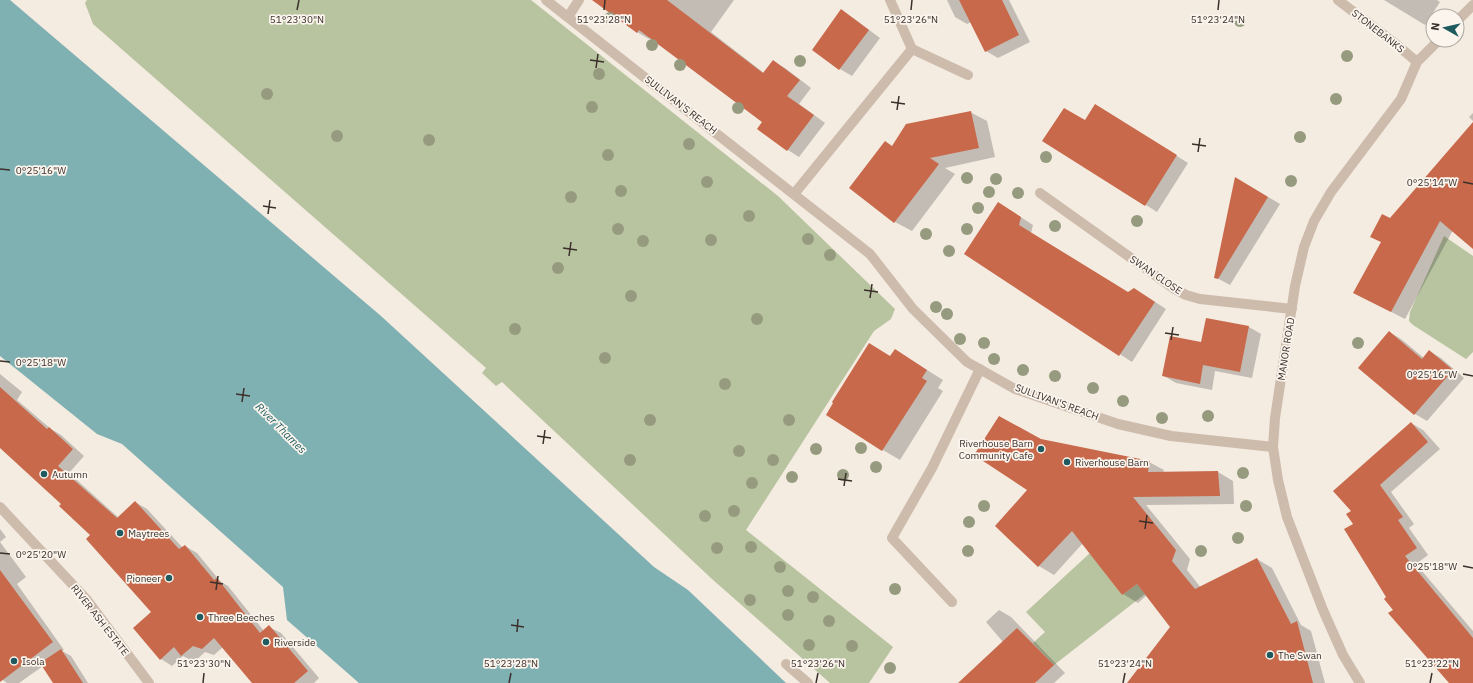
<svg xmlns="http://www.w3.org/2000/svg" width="1473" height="683" font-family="'IBM Plex Sans',sans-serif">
  <rect width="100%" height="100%" fill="#f4ebe1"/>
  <!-- green -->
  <path fill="#b8c4a0" d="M87,0H531L778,196L895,309L891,319L874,331L746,530L893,647L869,683H830L712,579L502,382L496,386L482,373L486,368L93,24L85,3Z
    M1444,236L1473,256V352L1466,359L1413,325L1409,321L1410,312Z
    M1090,553L1122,595L1137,584L1145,594L1054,665L1033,643L1045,632L1026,612Z"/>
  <!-- water -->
  <path fill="#7fb0b2" d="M0,0H10L381,316L654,567L688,590L786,683H359L287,620L283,587L122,444L97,434L0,356Z"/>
  <!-- shadow -->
  <path fill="#0003" d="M618,0H734L711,32L764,73L773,61L785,68L811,88L799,104L825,123L799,157L788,150L763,122L651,37L649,39L637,32Z
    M947,0H1009L1030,42L998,58L986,51L971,22L967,24L955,17Z
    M1384,0H1437L1440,2L1425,25Z
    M841,11L853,18L880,38L852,76L840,69L813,49Z
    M970,112L987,121L995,157L945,168L955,174L912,231L895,222L893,146Z
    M1107,112L1188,163L1157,212L1146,205L1086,121Z
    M1473,113V121L1469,117Z
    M1473,124V245L1453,230L1405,319L1368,300L1382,242L1390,219Z
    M1248,185L1280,204L1230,285L1215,277Z
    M1010,210L1033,225L1031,233L1128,293L1146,296L1166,309L1132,362L965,254Z
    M1249,327L1261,334L1252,378L1215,371L1212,390L1176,383L1164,376L1202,344Z
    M1389,332L1401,339L1424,358L1429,351L1441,358L1464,378L1427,421L1415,414L1360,367Z
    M895,350L943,380L938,388L943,391L900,460L883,450Z
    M0,374L22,392L17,400L51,429L61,435L84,456L69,473L119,518L135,502L147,509L183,548L185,546L197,553L220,581L228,586L264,631L269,627L281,633L319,678L314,683H253L223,647L214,655L205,652L194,662L183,656L172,666L161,659L153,613L92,535L0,438Z
    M1411,423L1423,430L1440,449L1391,492L1414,524L1409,528L1428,555L1416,564L1473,631V683H1450L1394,610L1354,524L1352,511Z
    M1041,440L1149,462L1164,470L1163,473L1218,472L1233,481L1234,504L1146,505L1190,559L1187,570L1201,588L1257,559L1272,568L1301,625L1311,631L1325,683H1128L1171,627L1147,595L1138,603L1123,594L1083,543L1054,575L1039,566L996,526L1028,490Z
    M0,529L6,537L0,542L26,577L17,584L64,650L62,651L71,656L88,683H54L43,666L19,683H7L0,678Z
    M999,610L1011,617L1065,673L1054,683H1037L1035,681L1033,683H959L1003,642L986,622Z"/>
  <!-- building -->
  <path fill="#c8694b" d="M592,0H667L763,73L773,60L800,80L787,96L814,115L787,151L757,129L762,122L639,30L637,33Z
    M959,0H1002L1019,35L985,52Z
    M841,9L869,30L839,70L812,50Z
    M1095,104L1177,155L1145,206L1042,141L1064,108L1085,120Z
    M971,111L979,148L930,158L939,164L894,223L849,188L885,141L892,146L906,124Z
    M1473,122V249L1440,221L1391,312L1353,293L1381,242L1370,237L1382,214L1390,218Z
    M1235,177L1268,197L1218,279L1214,278Z
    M998,202L1021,217L1019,225L1128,292L1134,288L1155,302L1119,356L964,254Z
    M1206,318L1249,326L1240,372L1203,365L1200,384L1162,376L1170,336L1201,342Z
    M1389,331L1422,359L1429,350L1453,370L1414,415L1358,368Z
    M869,343L890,356L895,349L927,370L922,378L927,381L882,451L826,415L833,403L832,402Z
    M0,387L47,429L49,427L73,449L58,466L117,518L135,501L179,549L185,545L214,580L217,578L260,633L269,625L308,671L294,683H252L214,638L202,649L193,646L181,656L174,647L160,660L133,628L151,612L86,539L90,535L59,506L61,504L0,448Z
    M999,416L1041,439L1150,461L1148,472L1218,471L1220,496L1133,497L1176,550L1172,561L1195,589L1257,558L1291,624L1297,621L1313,683H1127L1170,627L1137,584L1122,595L1072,531L1038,567L995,526L1027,490L974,455Z
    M1411,422L1428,442L1380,485L1403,517L1398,520L1417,548L1405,556L1473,638V683H1449L1388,613L1393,610L1384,599L1386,597L1344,529L1353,524L1346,514L1351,511L1333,491Z
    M0,570L53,642L0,682Z
    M1017,628L1054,665L1035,683H958Z
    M61,649L83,683H53L40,663Z"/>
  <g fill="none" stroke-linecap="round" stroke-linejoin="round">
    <!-- lane -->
    <path stroke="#cdbbac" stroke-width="10" d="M952,602L892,538L932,468L980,369"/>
    <!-- street -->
    <path stroke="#cdbbac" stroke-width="10" d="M546,0L870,254L913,309L967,362L1015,389L1118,424L1171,436L1273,447
      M890,0L912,49L968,75
      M1338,0L1397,45L1417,62
      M568,17L579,0
      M1457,21L1473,5
      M1040,193L1173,288L1186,295L1200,299L1292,309
      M794,194L912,49
      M0,507L87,600L149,683
      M786,664L808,683
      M1360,683L1343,655L1323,610L1287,517L1278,480L1273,447L1275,418L1295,286L1304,247L1314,221L1331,192L1401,99L1417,62L1439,40"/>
  </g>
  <!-- trees -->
  <g fill="#969b7f">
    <circle cx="610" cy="18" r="6"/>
    <circle cx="1240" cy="21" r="6"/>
    <circle cx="652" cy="45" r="6"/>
    <circle cx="1347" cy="56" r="6"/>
    <circle cx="800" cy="61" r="6"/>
    <circle cx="680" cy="65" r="6"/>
    <circle cx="599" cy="74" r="6"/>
    <circle cx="267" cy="94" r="6"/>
    <circle cx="1336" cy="99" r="6"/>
    <circle cx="592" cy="107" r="6"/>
    <circle cx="738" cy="108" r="6"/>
    <circle cx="337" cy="136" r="6"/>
    <circle cx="1300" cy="137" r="6"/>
    <circle cx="429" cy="140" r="6"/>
    <circle cx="689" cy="144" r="6"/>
    <circle cx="608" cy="155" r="6"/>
    <circle cx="1046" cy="157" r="6"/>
    <circle cx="967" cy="178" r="6"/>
    <circle cx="996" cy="179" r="6"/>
    <circle cx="1291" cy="181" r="6"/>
    <circle cx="707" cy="182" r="6"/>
    <circle cx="621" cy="191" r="6"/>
    <circle cx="989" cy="192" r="6"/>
    <circle cx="1018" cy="193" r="6"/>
    <circle cx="571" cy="197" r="6"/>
    <circle cx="978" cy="208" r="6"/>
    <circle cx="749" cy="216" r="6"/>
    <circle cx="1137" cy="221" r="6"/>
    <circle cx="1055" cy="226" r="6"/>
    <circle cx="618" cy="229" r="6"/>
    <circle cx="967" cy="229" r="6"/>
    <circle cx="926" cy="234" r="6"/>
    <circle cx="808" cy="239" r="6"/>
    <circle cx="711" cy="240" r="6"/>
    <circle cx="643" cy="241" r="6"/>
    <circle cx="949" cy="251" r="6"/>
    <circle cx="830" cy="255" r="6"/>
    <circle cx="558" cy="268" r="6"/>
    <circle cx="631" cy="296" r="6"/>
    <circle cx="936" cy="307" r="6"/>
    <circle cx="947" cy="314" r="6"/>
    <circle cx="757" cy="319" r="6"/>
    <circle cx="515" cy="329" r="6"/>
    <circle cx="960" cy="339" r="6"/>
    <circle cx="984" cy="343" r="6"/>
    <circle cx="1358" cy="343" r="6"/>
    <circle cx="605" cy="358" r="6"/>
    <circle cx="994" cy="359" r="6"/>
    <circle cx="1023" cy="370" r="6"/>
    <circle cx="1055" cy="376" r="6"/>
    <circle cx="725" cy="384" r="6"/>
    <circle cx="1093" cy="388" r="6"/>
    <circle cx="1123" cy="401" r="6"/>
    <circle cx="1208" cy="416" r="6"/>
    <circle cx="1162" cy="418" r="6"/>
    <circle cx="650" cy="420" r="6"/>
    <circle cx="789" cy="420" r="6"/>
    <circle cx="861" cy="448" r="6"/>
    <circle cx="816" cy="449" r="6"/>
    <circle cx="739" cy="451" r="6"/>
    <circle cx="630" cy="460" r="6"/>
    <circle cx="773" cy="460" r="6"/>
    <circle cx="876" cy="467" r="6"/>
    <circle cx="1243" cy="473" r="6"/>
    <circle cx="843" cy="475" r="6"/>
    <circle cx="792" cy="477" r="6"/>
    <circle cx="752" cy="483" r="6"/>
    <circle cx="984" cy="506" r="6"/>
    <circle cx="1246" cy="506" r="6"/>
    <circle cx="734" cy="511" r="6"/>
    <circle cx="705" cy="516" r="6"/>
    <circle cx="969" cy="522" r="6"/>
    <circle cx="1238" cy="538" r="6"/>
    <circle cx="751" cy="547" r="6"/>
    <circle cx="717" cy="548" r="6"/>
    <circle cx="968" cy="551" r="6"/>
    <circle cx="1201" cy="551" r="6"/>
    <circle cx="780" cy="567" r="6"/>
    <circle cx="895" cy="589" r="6"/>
    <circle cx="788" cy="591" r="6"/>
    <circle cx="813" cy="597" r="6"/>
    <circle cx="750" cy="600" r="6"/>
    <circle cx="788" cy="615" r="6"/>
    <circle cx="829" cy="621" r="6"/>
    <circle cx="809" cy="645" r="6"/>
    <circle cx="852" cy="646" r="6"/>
    <circle cx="890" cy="668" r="6"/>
  </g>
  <!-- ticks -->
  <path fill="none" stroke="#3b302b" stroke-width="1.5" d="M297,10L299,0M604,10L605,0M911,10L912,0M1218,10L1219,0M590,60L604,62M596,68L598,54M891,102L905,104M897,110L899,96M1192,144L1206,146M1198,152L1200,138M0,169L10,170M1463,182L1473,184M263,206L276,208M268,214L270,200M563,248L577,250M569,256L571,242M864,290L878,292M870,298L872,284M1165,333L1179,335M1171,340L1173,327M0,361L10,362M1463,374L1473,376M236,394L250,396M242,402L244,388M537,436L551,438M543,444L545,430M838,479L852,481M844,486L846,473M1139,521L1153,523M1145,529L1147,515M0,553L10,554M1463,566L1473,568M210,582L223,584M216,590L218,576M511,625L524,627M517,632L518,619M203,683L204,673M509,683L511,673M816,683L818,673M1123,683L1125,673M1430,683L1432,673"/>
  <!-- markers -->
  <g fill="#1f5a5e" stroke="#fbf5ee" stroke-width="1.5">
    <circle cx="1041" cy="449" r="4"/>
    <circle cx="1067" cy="462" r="4"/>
    <circle cx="44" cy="474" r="4"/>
    <circle cx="120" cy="533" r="4"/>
    <circle cx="169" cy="578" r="4"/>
    <circle cx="200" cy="617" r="4"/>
    <circle cx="266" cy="642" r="4"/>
    <circle cx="1270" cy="655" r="4"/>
    <circle cx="14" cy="661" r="4"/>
  </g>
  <g text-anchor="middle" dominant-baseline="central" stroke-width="3.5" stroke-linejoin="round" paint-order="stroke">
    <!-- street labels -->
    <g font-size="10" fill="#3b302b" stroke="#fbf5ee">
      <text transform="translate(1378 31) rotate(38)">STONEBANKS</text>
      <text transform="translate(681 105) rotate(38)">SULLIVAN'S REACH</text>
      <text transform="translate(1156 275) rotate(34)">SWAN CLOSE</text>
      <text transform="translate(1286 349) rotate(-81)">MANOR ROAD</text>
      <text transform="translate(1057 402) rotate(20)">SULLIVAN'S REACH</text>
      <text transform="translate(100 620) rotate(52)">RIVER ASH ESTATE</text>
    </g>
    <!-- poi labels -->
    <g font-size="10" fill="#3b302b" stroke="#fbf5ee" text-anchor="start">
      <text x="1033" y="443" text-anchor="end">Riverhouse Barn<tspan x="1033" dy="12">Community Cafe</tspan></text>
      <text x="1075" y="462">Riverhouse Barn</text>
      <text x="52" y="474">Autumn</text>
      <text x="128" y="533">Maytrees</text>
      <text x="161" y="578" text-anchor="end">Pioneer</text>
      <text x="208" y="617">Three Beeches</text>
      <text x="274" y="642">Riverside</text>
      <text x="1278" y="655">The Swan</text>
      <text x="22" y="661">Isola</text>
    </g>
    <!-- water labels -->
    <g font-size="11" font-style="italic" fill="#1f5a5e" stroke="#fbf5ee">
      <text transform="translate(281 428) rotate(45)">River Thames</text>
    </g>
  </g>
  <g font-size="10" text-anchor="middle" fill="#3b302b" stroke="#fbf5ee" stroke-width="3.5" stroke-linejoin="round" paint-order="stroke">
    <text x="297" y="23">51°23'30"N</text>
    <text x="604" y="23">51°23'28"N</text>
    <text x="911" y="23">51°23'26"N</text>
    <text x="1218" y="23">51°23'24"N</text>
    <text x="41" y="174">0°25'16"W</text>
    <text x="1432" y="186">0°25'14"W</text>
    <text x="41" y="366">0°25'18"W</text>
    <text x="1432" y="378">0°25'16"W</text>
    <text x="41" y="558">0°25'20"W</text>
    <text x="1432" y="570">0°25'18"W</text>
    <text x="204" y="667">51°23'30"N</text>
    <text x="511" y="667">51°23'28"N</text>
    <text x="818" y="667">51°23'26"N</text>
    <text x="1125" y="667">51°23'24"N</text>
    <text x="1432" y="667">51°23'22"N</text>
  </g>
  <!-- north arrow -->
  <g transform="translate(1445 28) rotate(278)"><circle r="19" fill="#fbf5ee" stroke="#aea6a0"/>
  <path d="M0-3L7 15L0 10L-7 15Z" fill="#1f5a5e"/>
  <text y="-6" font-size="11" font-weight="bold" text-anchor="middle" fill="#3b302b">N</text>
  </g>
</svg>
